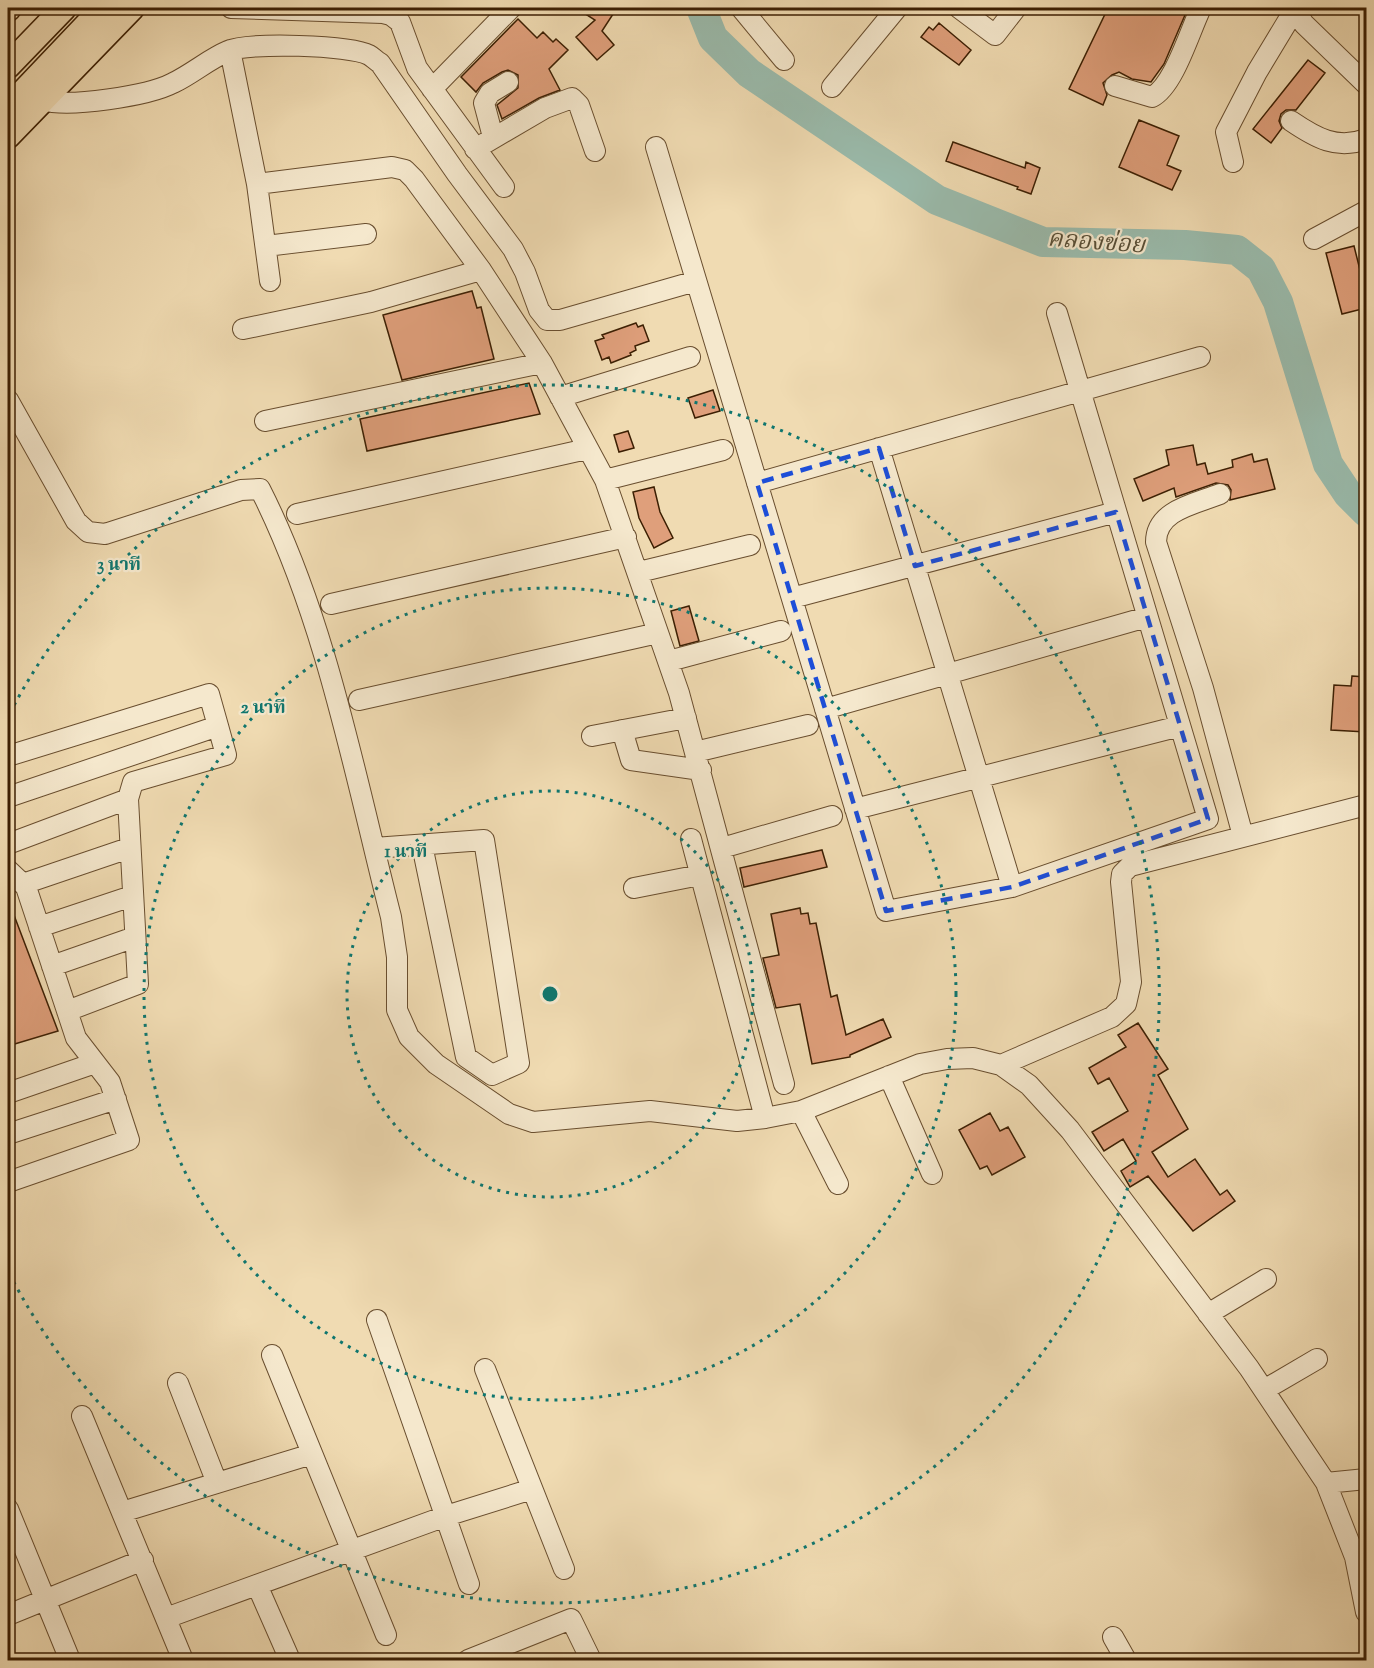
<svg xmlns="http://www.w3.org/2000/svg" width="1374" height="1668" font-family="'Sorts Mill Goudy','Noto Serif Thai',serif">
  <rect width="100%" height="100%" fill="#f0dbb2"/>
  <filter id="stains"><feTurbulence type="fractalNoise" baseFrequency=".00333" numOctaves="4"/><feColorMatrix values="0 0 0 0 .2 0 0 0 0 .09 0 0 0 0 .02 0 0 0 .5 -.17"/></filter>
  <radialGradient id="worn" r=".72"><stop offset=".6" stop-color="#630" stop-opacity="0"/><stop offset="1" stop-color="#630" stop-opacity=".3"/></radialGradient>
  <g fill="none" stroke-linecap="round" stroke-linejoin="round">
    <!-- river -->
    <path stroke="#9abbac" stroke-width="30" d="M701,8L713,38L749,73L937,200L1043,242L1185,245L1237,250L1261,269L1278,302L1328,464L1348,494L1366,512"/>
  </g>
  <!-- building -->
  <path fill="#df9f7b" stroke="#3c1f03" stroke-width="1.5" d="M576,8H617L602,31L614,45L597,60L576,37L595,20Z
    M1108,8H1188L1164,64L1151,82L1132,79L1119,72L1112,75L1103,83L1107,95L1103,105L1069,89Z
    M518,19L537,38L543,32L553,42L556,39L568,50L549,69L560,90L539,98L502,119L497,105L518,88V75L508,70L502,72L483,83L476,92L461,77Z
    M939,23L971,50L959,65L921,37L929,27L933,30Z
    M1308,60L1325,73L1296,110H1286L1281,114L1279,121L1282,128L1271,143L1253,129Z
    M1139,120L1179,136L1167,165L1181,171L1172,190L1119,167Z
    M953,142L1025,168L1026,162L1040,168L1031,194L1017,189L1018,187L946,161Z
    M1354,246L1366,294V308L1342,314L1326,253Z
    M472,291L477,308L481,307L494,359L402,380L383,315Z
    M636,323L638,327L643,325L649,341L635,346L636,350L630,353L631,355L611,363L609,357L602,360L595,341L604,338L602,335Z
    M529,383L540,414L367,451L360,419Z
    M713,390L720,411L695,418L688,398Z
    M628,431L634,448L619,452L614,435Z
    M1193,445L1197,465L1205,463L1208,474L1233,467L1232,460L1252,454L1254,462L1267,459L1275,489L1230,500L1231,490L1228,485L1216,483L1176,497L1174,488L1143,501L1134,479L1169,465L1166,450Z
    M654,487L660,512L673,538L654,548L639,518L633,492Z
    M689,606L699,641L680,646L671,611Z
    M1352,676L1366,677V732L1331,730L1334,685L1351,686Z
    M822,850L827,867L744,887L740,868Z
    M9,902L58,1031L8,1046V903Z
    M800,908L801,914L808,913L810,924L816,923L831,997L837,995L846,1035L883,1019L891,1037L850,1055V1057L812,1064L800,1004L776,1008L763,958L779,955L771,914Z
    M1138,1023L1168,1069L1158,1075L1188,1129L1152,1152L1168,1177L1195,1159L1220,1195L1227,1190L1235,1201L1193,1231L1148,1176L1130,1187L1121,1171L1136,1161L1123,1139L1104,1151L1092,1132L1128,1111L1109,1078L1098,1084L1089,1068L1126,1047L1118,1035Z
    M990,1113L1000,1131L1008,1127L1025,1157L992,1175L987,1166L980,1169L959,1130Z"/>
  <g fill="none" stroke-linecap="round" stroke-linejoin="round">
    <defs>
      <path id="minor" d="M231,8L383,13L391,15L400,22L417,68L504,187
        M741,8L784,60
        M959,8L995,35L1016,8
        M1294,8L1304,24L1366,84
        M230,50L257,184L392,167L405,170L414,179L481,270L542,363L605,480L679,693L784,1084
        M1115,86L1152,97C1174,86 1190,30 1201,8
        M832,87L897,8
        M432,89L511,8
        M43,100C68,108 148,96 173,83C192,74 209,59 228,51C248,42 350,45 369,55C373,57 376,61 380,63L457,174L513,249L525,272L539,310L547,320H560L696,281
        M1291,121C1316,138 1337,150 1366,139
        M493,137L484,103L490,93L508,82
        M656,147L886,911L1012,887L1208,819L1057,313
        M475,149L545,108L572,98L579,105L595,151
        M1233,162L1226,132L1257,72L1295,9
        M257,184L270,281
        M1314,239L1366,211
        M266,246L366,234
        M243,329L371,302L481,270
        M560,397L690,357
        M8,400L76,521L88,532L105,534L241,490L260,489C326,619 355,776 391,917L397,957V1010L409,1037L436,1064L509,1114L533,1122L650,1111L737,1121L765,1118L801,1111L920,1064L947,1059L973,1058L1001,1065L1029,1085L1070,1130L1249,1368L1326,1483L1355,1557L1366,1612
        M265,421L542,363
        M879,448L1012,887
        M605,480L723,450
        M757,483L1200,357
        M1220,494C1195,504 1156,510 1156,542L1203,688L1243,836
        M297,514L587,449
        M639,572L750,545
        M792,598L1116,512
        M331,604L626,537
        M669,661L781,631
        M359,700L658,633
        M825,709L1147,617
        M622,730L631,760L701,770
        M592,736L686,718
        M695,752L808,725
        M8,756L209,694L218,726L8,797
        M855,809L1180,726
        M691,839L765,1118
        M8,844L128,799L133,782L226,755L218,726
        M374,848L484,840L519,1063L492,1075L466,1057L422,845
        M722,848L832,816
        M8,870L26,887L76,1038L110,1082L129,1140L8,1182
        M23,884L129,848
        M634,888L700,875
        M39,927L132,896
        M52,966L135,937
        M67,1011L138,984L128,799
        M1001,1065L1112,1017L1126,1004L1131,982L1121,882L1122,874L1130,866L1366,805
        M889,1076L932,1174
        M8,1093L95,1063
        M801,1111L838,1184
        M8,1134L116,1099
        M1208,1314L1266,1279
        M377,1320L469,1584
        M272,1355L386,1635
        M485,1369L564,1569
        M178,1383L217,1483
        M1264,1390L1317,1359
        M82,1416L183,1660
        M1326,1483L1366,1479
        M8,1509L70,1660
        M122,1512L312,1454
        M257,1585L290,1660
        M8,1615L143,1560
        M166,1618L446,1516L532,1489
        M1113,1637L1126,1660
        M468,1660L571,1619L591,1660"/>
      <path id="major" d="M8,9L9,8
        M8,66L64,8
        M8,108L103,8
        M8,136L132,8"/>
    </defs>
    <!-- minor casing -->
    <use href="#minor" stroke="#694e2f" stroke-width="22"/>
    <!-- major casing -->
    <use href="#major" stroke="#3c1f03" stroke-width="27"/>
    <!-- minor -->
    <use href="#minor" stroke="#f5e8cd" stroke-width="20"/>
    <!-- major -->
    <use href="#major" stroke="#f0dbb2" stroke-width="24"/>
  </g>
  <!-- marked area -->
  <path fill="none" stroke="#1d4ed8" stroke-width="4.5" stroke-dasharray="12 8" stroke-linejoin="round" d="M879,448L915,566L1116,512L1208,819L1012,887L886,911L757,483Z"/>
  <!-- distance rings -->
  <g fill="none" stroke="#0f766e" stroke-width="3" stroke-dasharray="3 6">
    <circle cx="550" cy="994" r="203"/>
    <circle cx="550" cy="994" r="406"/>
    <path d="M10 713A609 609 0 1 1 10 1275"/>
  </g>
  <g text-anchor="middle" dominant-baseline="central" stroke-width="4.5" stroke-linejoin="round" paint-order="stroke">
    <!-- water labels -->
    <g font-size="24" font-style="italic" fill="#584e36" stroke="#f5e8cd">
      <text transform="translate(1096 243) rotate(4)">คลองข่อย</text>
    </g>
  </g>
  <circle cx="550" cy="994" r="9" fill="#0f766e" stroke="#f5e8cd" stroke-width="3"/>
  <g font-size="18" text-anchor="middle" font-weight="bold" fill="#0f766e" stroke="#f5e8cd" stroke-width="4.5" stroke-linejoin="round" paint-order="stroke">
    <text x="119" y="570">3 นาที</text>
    <text x="263" y="713">2 นาที</text>
    <text x="406" y="857">1 นาที</text>
  </g>
  <!-- margin -->
  <rect width="1374" height="1668" fill="none" stroke="#f0dbb2" stroke-width="30"/>
  <rect x="9" y="9" width="1356" height="1650" fill="none" stroke="#3c1f03" stroke-width="3"/>
  <rect x="15" y="15" width="1344" height="1638" fill="none" stroke="#3c1f03" stroke-width="1.5"/>
  <rect width="100%" height="100%" filter="url(#stains)"/>
  <rect width="100%" height="100%" fill="url(#worn)"/>
</svg>
